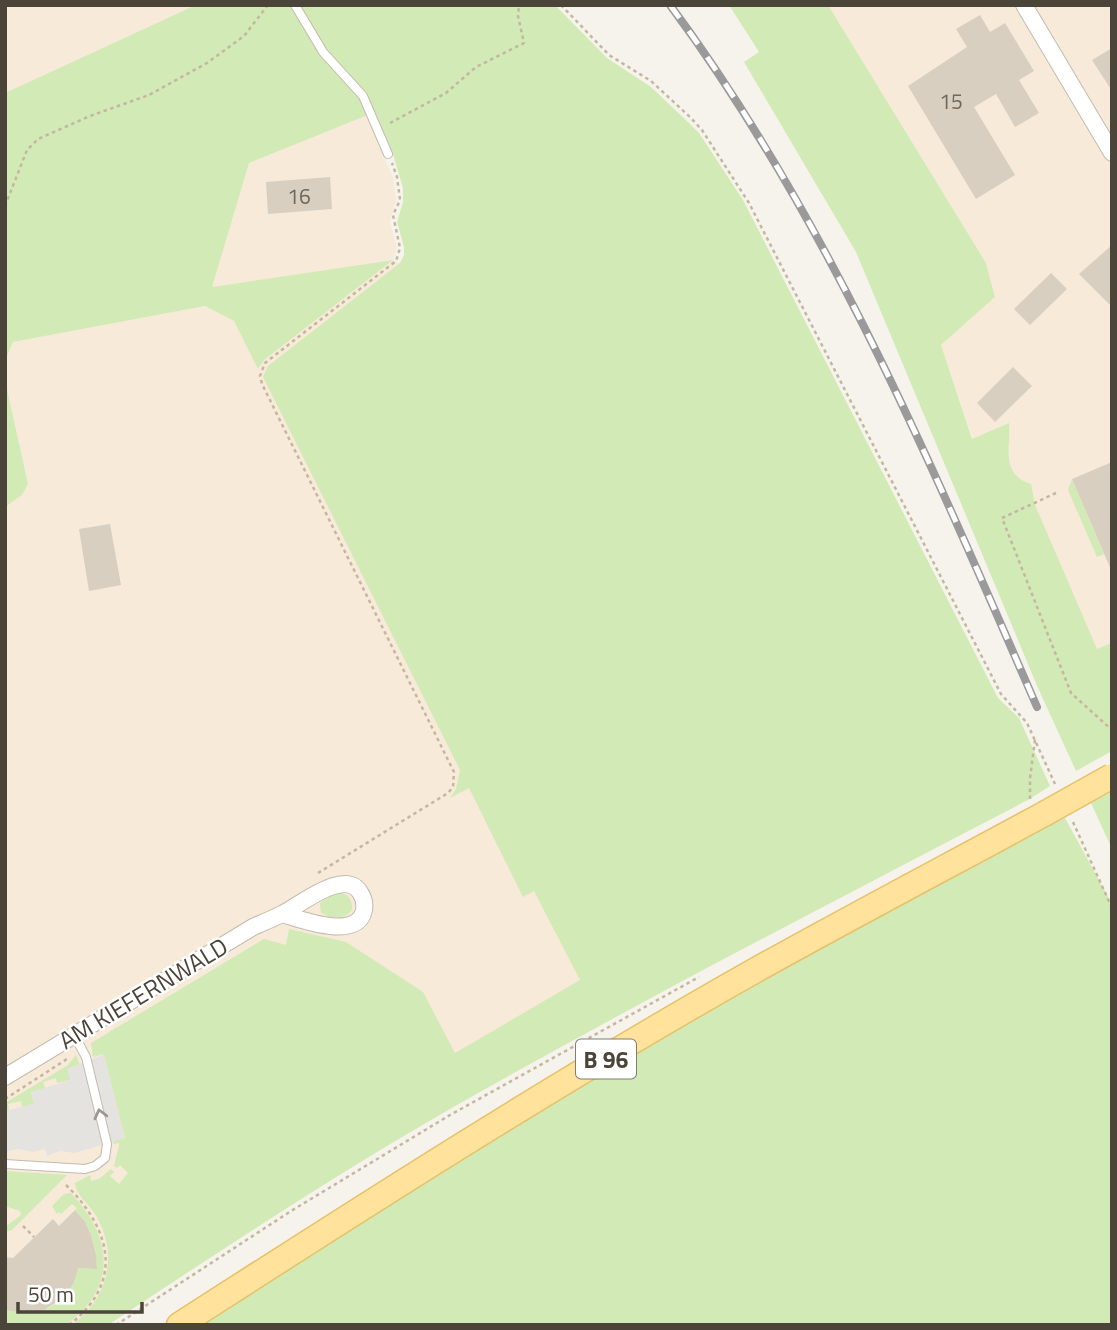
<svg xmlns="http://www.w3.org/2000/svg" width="1117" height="1330" font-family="'Titillium Web',sans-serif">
  <rect width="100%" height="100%" fill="#f6f3ec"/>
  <!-- commercial -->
  <path fill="#f7ead8" d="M5,5H196L5,93Z
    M828,5H1112V663L1076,681L1020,481L1013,474L1010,464L1008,423L973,440L941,345L995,297L986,263Z
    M366,115L393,178L396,199L390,222L397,248L393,260L400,263L436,235L822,821L108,1325H5V507L22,495L28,484L5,380V361L13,342L205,306L234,321L258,368L264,360L391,260L211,288L249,163Z"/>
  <!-- green -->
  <path fill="#d2eab5" d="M196,5H555L607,58L651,87L688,122L699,133L743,200L998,698L1019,718L1050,786L1028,800C834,901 640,1001 450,1109C333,1176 220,1251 108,1325H72C109,1299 119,1252 95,1214C89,1204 75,1194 75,1183L90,1175L91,1181L99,1179L111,1169L114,1172L110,1176L119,1184L128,1173L120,1165L117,1168L114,1166L119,1146V1143L113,1144V1141L125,1138L103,1054L93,1057L91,1043L264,939L286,945L289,929L346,942L423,992L455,1053L580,980L534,891L523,897L469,788L450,798L456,789L460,770L263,377L268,366L400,263L404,255V247L397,222L403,202V188L392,151L375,112L249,163L212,287L393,260L264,360L258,369L234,321L205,306L13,342L5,361V93Z
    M729,5H828L986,263L995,297L941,345L972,439L1009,423C1011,448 1000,474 1031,484L1035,505L1097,649L1112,643V751L1076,771L1038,688L856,252L744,62L759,52Z
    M5,380L28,484L22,495L5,507Z
    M1072,479L1104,554L1097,557L1068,490Z
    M1112,792V849L1091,803Z
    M1065,818L1112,904V1325H199L410,1189L728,998L1048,821L1050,825Z
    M340,893C349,894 353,901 352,910C344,921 331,918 321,913L320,903L333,894Z
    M76,1055L80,1065L70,1080L57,1083L56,1078L43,1082L45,1089L31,1092L34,1104L22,1107L21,1101L8,1104L9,1110L5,1111V1103L68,1065Z
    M5,1171L67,1175L12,1230L5,1232V1227L21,1215L20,1211L5,1206Z
    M71,1193C112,1237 119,1286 66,1325H5V1309C43,1318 68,1306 77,1268L97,1269C96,1246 91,1227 75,1210L77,1208L72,1204L61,1214L59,1212L57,1214L52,1206L64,1194Z"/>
  <!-- parking -->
  <path fill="#e5e3e0" d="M104,1054L125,1138L75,1153L60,1151L47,1156L45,1149L33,1152L18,1149L5,1152V1111L34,1104L31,1092L70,1080L67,1069Z"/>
  <!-- building -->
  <path fill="#d8cfc1" d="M980,15L990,32L1005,23L1034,71L1019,80L1039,113L1015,127L996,94L974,107L1015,175L976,199L908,86L967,47L956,29Z
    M1112,48V91L1092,60Z
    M330,177L332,209L268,214L266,182Z
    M1112,245V307L1079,274Z
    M1051,273L1067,289L1030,325L1014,309Z
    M1013,367L1032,386L995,422L977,403Z
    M1112,462V572L1072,479Z
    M110,524L121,585L89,591L79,529Z
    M75,1210L85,1222L91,1235L96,1255L97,1269L78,1268L74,1282L65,1297L44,1310L28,1313L5,1310V1257L13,1258L53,1219L59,1226Z"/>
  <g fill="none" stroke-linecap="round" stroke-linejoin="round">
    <defs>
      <path id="lane" d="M295,5L323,52L363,96L388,154
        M5,1164L85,1169L95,1166L105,1158L107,1144L86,1057L74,1035"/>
      <path id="street" d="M1024,5L1112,153
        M5,1077L253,927C262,923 272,919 282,914C300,905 347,866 361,894C364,899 365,904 364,910C358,941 302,920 282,914"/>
      <path id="primary" d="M179,1325C369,1203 559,1081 756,970C851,917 948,866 1044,814"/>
    </defs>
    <!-- lane casing -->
    <use href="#lane" stroke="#c2bbae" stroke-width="10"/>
    <!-- street casing -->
    <use href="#street" stroke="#c2bbae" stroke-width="18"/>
    <!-- primary casing -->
    <use href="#primary" stroke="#e6c16a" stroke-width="27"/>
    <!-- path -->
    <path stroke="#c4b79f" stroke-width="2.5" stroke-dasharray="3.5 3.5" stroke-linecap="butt" d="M561,5L609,55L651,81L690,117L702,130L749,203L1001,694L1027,723L1055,784
      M390,123L446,93L476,67L524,43L518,16L519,5
      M5,206L27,150L38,139L90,116L149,95L207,63L244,36L268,5
      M1056,493L1002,518L1071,693L1112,730
      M1030,799V778L1035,740
      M1073,822L1112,908
      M318,873L448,793L453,787L454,772L262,384L260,376L265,363L396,261L400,248L393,215L400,200L397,177L392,163
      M5,1099L67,1059
      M66,1185C111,1229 125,1282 69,1325
      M23,1226L34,1237
      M116,1325L291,1211L450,1115L699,977"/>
    <!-- lane -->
    <use href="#lane" stroke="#fff" stroke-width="8"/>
    <!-- street -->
    <use href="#street" stroke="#fff" stroke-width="16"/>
    <!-- primary -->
    <use href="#primary" stroke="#ffe39c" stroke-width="24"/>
    <defs>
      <path id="rail" d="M670,5C828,218 932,466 1037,707"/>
    </defs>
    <!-- rail casing -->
    <use href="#rail" stroke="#9a9a9a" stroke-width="8"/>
    <!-- rail -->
    <use href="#rail" stroke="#fff" stroke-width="5" stroke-dasharray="16" stroke-linecap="butt"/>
    <defs>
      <path id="primary-bridge" d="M1044,814L1112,776"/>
    </defs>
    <!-- primary-bridge casing -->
    <use href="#primary-bridge" stroke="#e6c16a" stroke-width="27" stroke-linecap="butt"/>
    <!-- primary-bridge -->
    <use href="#primary-bridge" stroke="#ffe39c" stroke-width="24"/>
  </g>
  <!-- one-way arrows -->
  <defs><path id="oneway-chevron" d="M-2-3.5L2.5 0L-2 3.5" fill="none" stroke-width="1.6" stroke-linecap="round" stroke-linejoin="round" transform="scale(1.75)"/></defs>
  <use stroke="#9c9892" href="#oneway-chevron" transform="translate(100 1114) rotate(-104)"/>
  <g text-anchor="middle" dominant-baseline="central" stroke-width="5" stroke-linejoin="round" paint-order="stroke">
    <!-- number labels -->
    <g font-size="21" fill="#6e675b">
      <text x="951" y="101">15</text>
      <text x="299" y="196">16</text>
    </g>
    <!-- shield labels -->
    <rect fill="#fff" stroke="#817c74" stroke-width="2" x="576" y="1039.5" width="60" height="39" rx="5"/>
    <g font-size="23" font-weight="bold" fill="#4b4439">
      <text x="606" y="1059">B 96</text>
    </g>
    <!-- street labels -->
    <g font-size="24" fill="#4b4439" stroke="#fff">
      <text transform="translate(143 993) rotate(-31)">AM KIEFERNWALD</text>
    </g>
  </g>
  <!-- border -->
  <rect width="1117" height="1330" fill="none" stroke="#4b4439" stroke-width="14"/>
  <!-- scale -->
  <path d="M18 1302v10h124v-10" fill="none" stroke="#4b4439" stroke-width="3.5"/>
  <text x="28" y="1302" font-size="21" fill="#4b4439" stroke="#ffffff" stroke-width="5" paint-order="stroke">50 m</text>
</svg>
